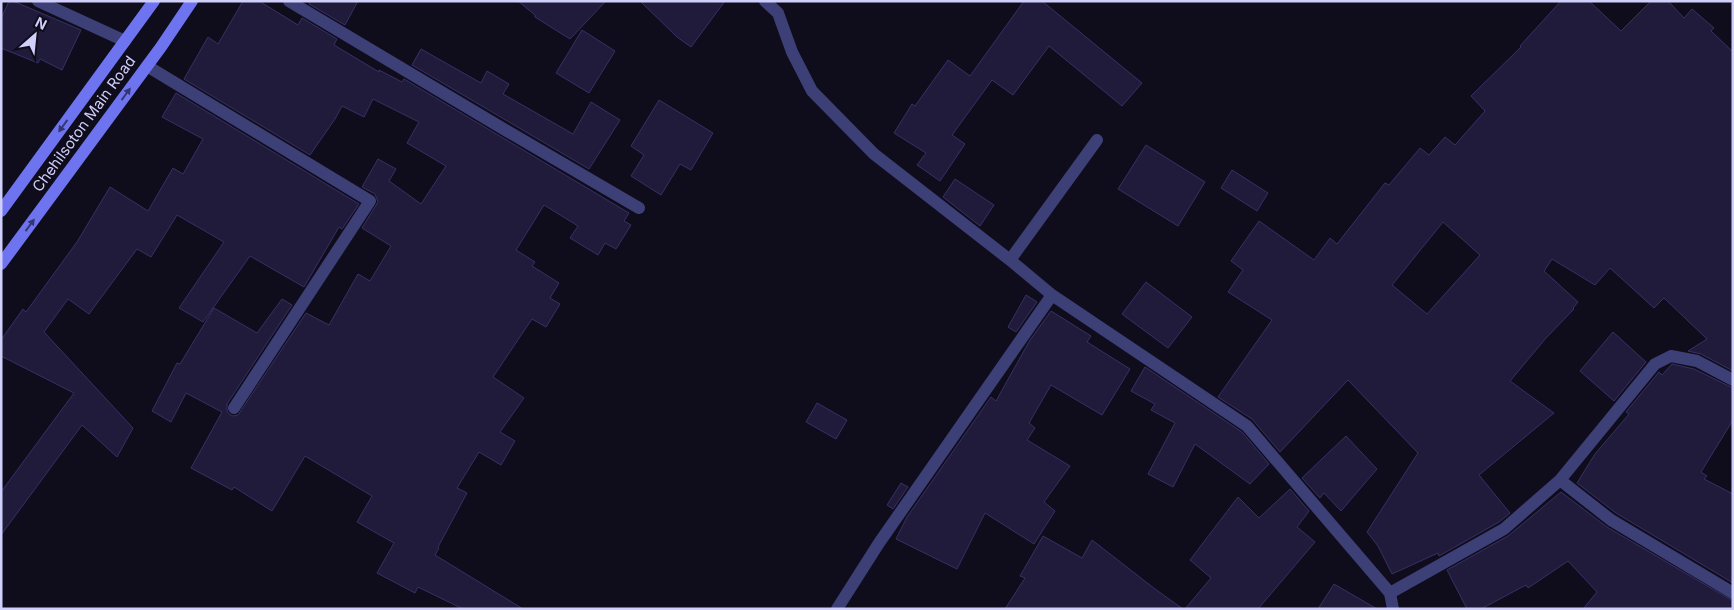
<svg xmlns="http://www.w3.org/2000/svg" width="1734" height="610" font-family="Inter,sans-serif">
<rect width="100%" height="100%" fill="#0f0d1c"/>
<path fill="#201b3b" stroke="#373065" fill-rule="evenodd" d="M 9,1 L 13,1 L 81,30 L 62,70 L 40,59 L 38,63 L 1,48 L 1,19 Z
M 243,1 L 259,1 L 298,25 L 302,18 L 337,39 L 334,45 L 379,72 L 379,70 L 402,82 L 404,79 L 629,213 L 624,221 L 631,225 L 616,249 L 605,243 L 598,255 L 570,238 L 578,226 L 544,205 L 516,250 L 535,262 L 532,266 L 559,283 L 550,298 L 560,304 L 546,327 L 532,319 L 493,377 L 524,398 L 500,432 L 515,441 L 501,465 L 479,452 L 457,488 L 467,493 L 438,547 L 439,548 L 435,555 L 523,609 L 463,609 L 418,587 L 415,593 L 377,573 L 394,543 L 357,522 L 372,496 L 305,456 L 272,511 L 234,487 L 232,490 L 191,468 L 222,412 L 186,393 L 171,422 L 152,411 L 177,363 L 180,364 L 214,308 L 257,333 L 282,299 L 292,305 L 227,404 L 227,411 L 229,414 L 233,416 L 238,415 L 306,313 L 329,325 L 358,274 L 370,281 L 391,246 L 362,228 L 378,202 L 375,194 L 362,187 L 378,159 L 396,169 L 389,181 L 421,204 L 446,166 L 407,143 L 419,122 L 373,99 L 364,117 L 342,106 L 335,119 L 310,155 L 184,79 L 208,37 L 218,44 Z
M 311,1 L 358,1 L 345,25 L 309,4 Z
M 518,1 L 606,1 L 570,39 L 535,17 L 535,15 Z
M 640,1 L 725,1 L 691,47 L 677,37 Z
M 1024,1 L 1042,1 L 1142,83 L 1122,106 L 1049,46 L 1013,95 L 992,80 L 952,135 L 965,144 L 940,181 L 917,165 L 926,153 L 894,133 L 912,104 L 915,106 L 948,60 L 970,76 Z
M 1561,1 L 1589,1 L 1621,31 L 1651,1 L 1668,1 L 1684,18 L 1692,9 L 1714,28 L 1711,31 L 1733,52 L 1733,371 L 1701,354 L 1688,351 L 1707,339 L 1664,298 L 1654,308 L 1610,268 L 1595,285 L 1552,259 L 1544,271 L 1578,302 L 1573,308 L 1574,309 L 1546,338 L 1510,381 L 1554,413 L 1479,475 L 1510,513 L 1499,522 L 1439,556 L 1438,553 L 1392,574 L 1378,546 L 1367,532 L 1418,453 L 1348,380 L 1280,452 L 1252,419 L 1218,397 L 1272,320 L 1228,292 L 1243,270 L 1231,261 L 1259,221 L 1314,260 L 1330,238 L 1337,244 L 1385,183 L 1389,185 L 1420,148 L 1429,155 L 1445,137 L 1455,145 L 1485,111 L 1471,96 L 1521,47 L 1520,46 ZM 1443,222 L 1480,255 L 1427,314 L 1392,285 Z
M 582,30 L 615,51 L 589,93 L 556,73 Z
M 421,49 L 481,83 L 487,71 L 509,84 L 503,94 L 573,134 L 591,102 L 620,120 L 589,169 L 412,65 Z
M 176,93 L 359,204 L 342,229 L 339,227 L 304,287 L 250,256 L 203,322 L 179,308 L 224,242 L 177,215 L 151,257 L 137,249 L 89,314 L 68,299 L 44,332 L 133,428 L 117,457 L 82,425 L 1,535 L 1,492 L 74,393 L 1,356 L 1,340 L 23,309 L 26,312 L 77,242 L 110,187 L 148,211 L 173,168 L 183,174 L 203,139 L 162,117 Z
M 659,100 L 713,133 L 691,170 L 680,164 L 661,195 L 631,176 L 644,155 L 631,146 Z
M 1146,145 L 1205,182 L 1178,226 L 1118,189 Z
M 1232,170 L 1268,193 L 1257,211 L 1221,188 Z
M 955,179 L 994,205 L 980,226 L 943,197 Z
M 1146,282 L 1192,317 L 1168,348 L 1122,314 Z
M 1026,295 L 1037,302 L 1016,332 L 1008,327 Z
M 1051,311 L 1091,336 L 1087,342 L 1130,369 L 1102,415 L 1051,385 L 1029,423 L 1035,428 L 1027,440 L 1070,466 L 1044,502 L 1055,511 L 1034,544 L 985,513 L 957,569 L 896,539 L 907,517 L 991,397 L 996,401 L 1030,340 Z
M 1613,332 L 1646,362 L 1614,401 L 1580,371 Z
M 1672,364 L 1694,369 L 1733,388 L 1733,420 L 1701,472 L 1707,476 L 1704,479 L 1733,494 L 1733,583 L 1616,513 L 1577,483 L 1595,454 L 1629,414 L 1626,412 L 1659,372 L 1662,375 Z
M 1145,367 L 1242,432 L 1269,464 L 1250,484 L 1195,444 L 1173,487 L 1148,474 L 1175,423 L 1151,410 L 1155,404 L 1131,391 Z
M 817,403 L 847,420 L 836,439 L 806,422 Z
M 1346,436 L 1377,469 L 1341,511 L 1324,493 L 1320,498 L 1302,478 Z
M 901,483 L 908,487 L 893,509 L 887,505 Z
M 1290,489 L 1309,511 L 1297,527 L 1315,542 L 1258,609 L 1185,609 L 1211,578 L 1190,560 L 1238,497 L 1259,518 Z
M 1561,492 L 1607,527 L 1733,601 L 1733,609 L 1583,609 L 1597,592 L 1568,561 L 1528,588 L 1526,585 L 1481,609 L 1467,609 L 1447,570 L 1508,536 Z
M 1043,536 L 1082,558 L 1092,540 L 1155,589 L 1183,609 L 1005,609 L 1025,578 L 1020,576 Z
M 1334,584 L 1377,609 L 1318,609 Z"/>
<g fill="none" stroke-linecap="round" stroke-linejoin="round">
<path stroke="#3d3f77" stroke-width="12" d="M 38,1 L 125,41
M 289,1 L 507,131 L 639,208
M 765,1 L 778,13 L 792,52 L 812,91 L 874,154 L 1010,260 L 1052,295 L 1247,426 L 1390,593 L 1393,609
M 147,66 L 370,201 L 234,408
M 1010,260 L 1097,140
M 1560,480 L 1611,520 L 1733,593
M 1390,593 L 1504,529 L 1560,480 L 1655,364 L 1671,356 L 1697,361 L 1733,380
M 837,609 L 879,543 L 1052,295"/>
<path stroke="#6e74f0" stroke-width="12" d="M 1,211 L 154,1
M 1,264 L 161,47 L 192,1"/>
</g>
<defs><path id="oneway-solid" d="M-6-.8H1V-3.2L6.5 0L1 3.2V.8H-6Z" transform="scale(1.25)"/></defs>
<g fill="#353671">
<use href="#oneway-solid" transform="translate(126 94) rotate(-54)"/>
<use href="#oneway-solid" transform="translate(63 126) rotate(126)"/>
<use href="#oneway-solid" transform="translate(30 225) rotate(-54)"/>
</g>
<g text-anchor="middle" stroke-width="4" stroke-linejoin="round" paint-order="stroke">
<g font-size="15" fill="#d0cefa" stroke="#0f0d1c">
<text transform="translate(84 124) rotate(-54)" y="5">Chehilsoton Main Road</text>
</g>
</g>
<rect width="1734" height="610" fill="none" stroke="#d0cefa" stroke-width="5"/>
<g transform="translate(35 35) rotate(27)" stroke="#0f0d1c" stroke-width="4" paint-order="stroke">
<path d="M0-4L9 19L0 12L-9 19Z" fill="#d0cefa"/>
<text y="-8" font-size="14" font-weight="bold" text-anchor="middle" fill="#d0cefa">N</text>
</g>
</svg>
